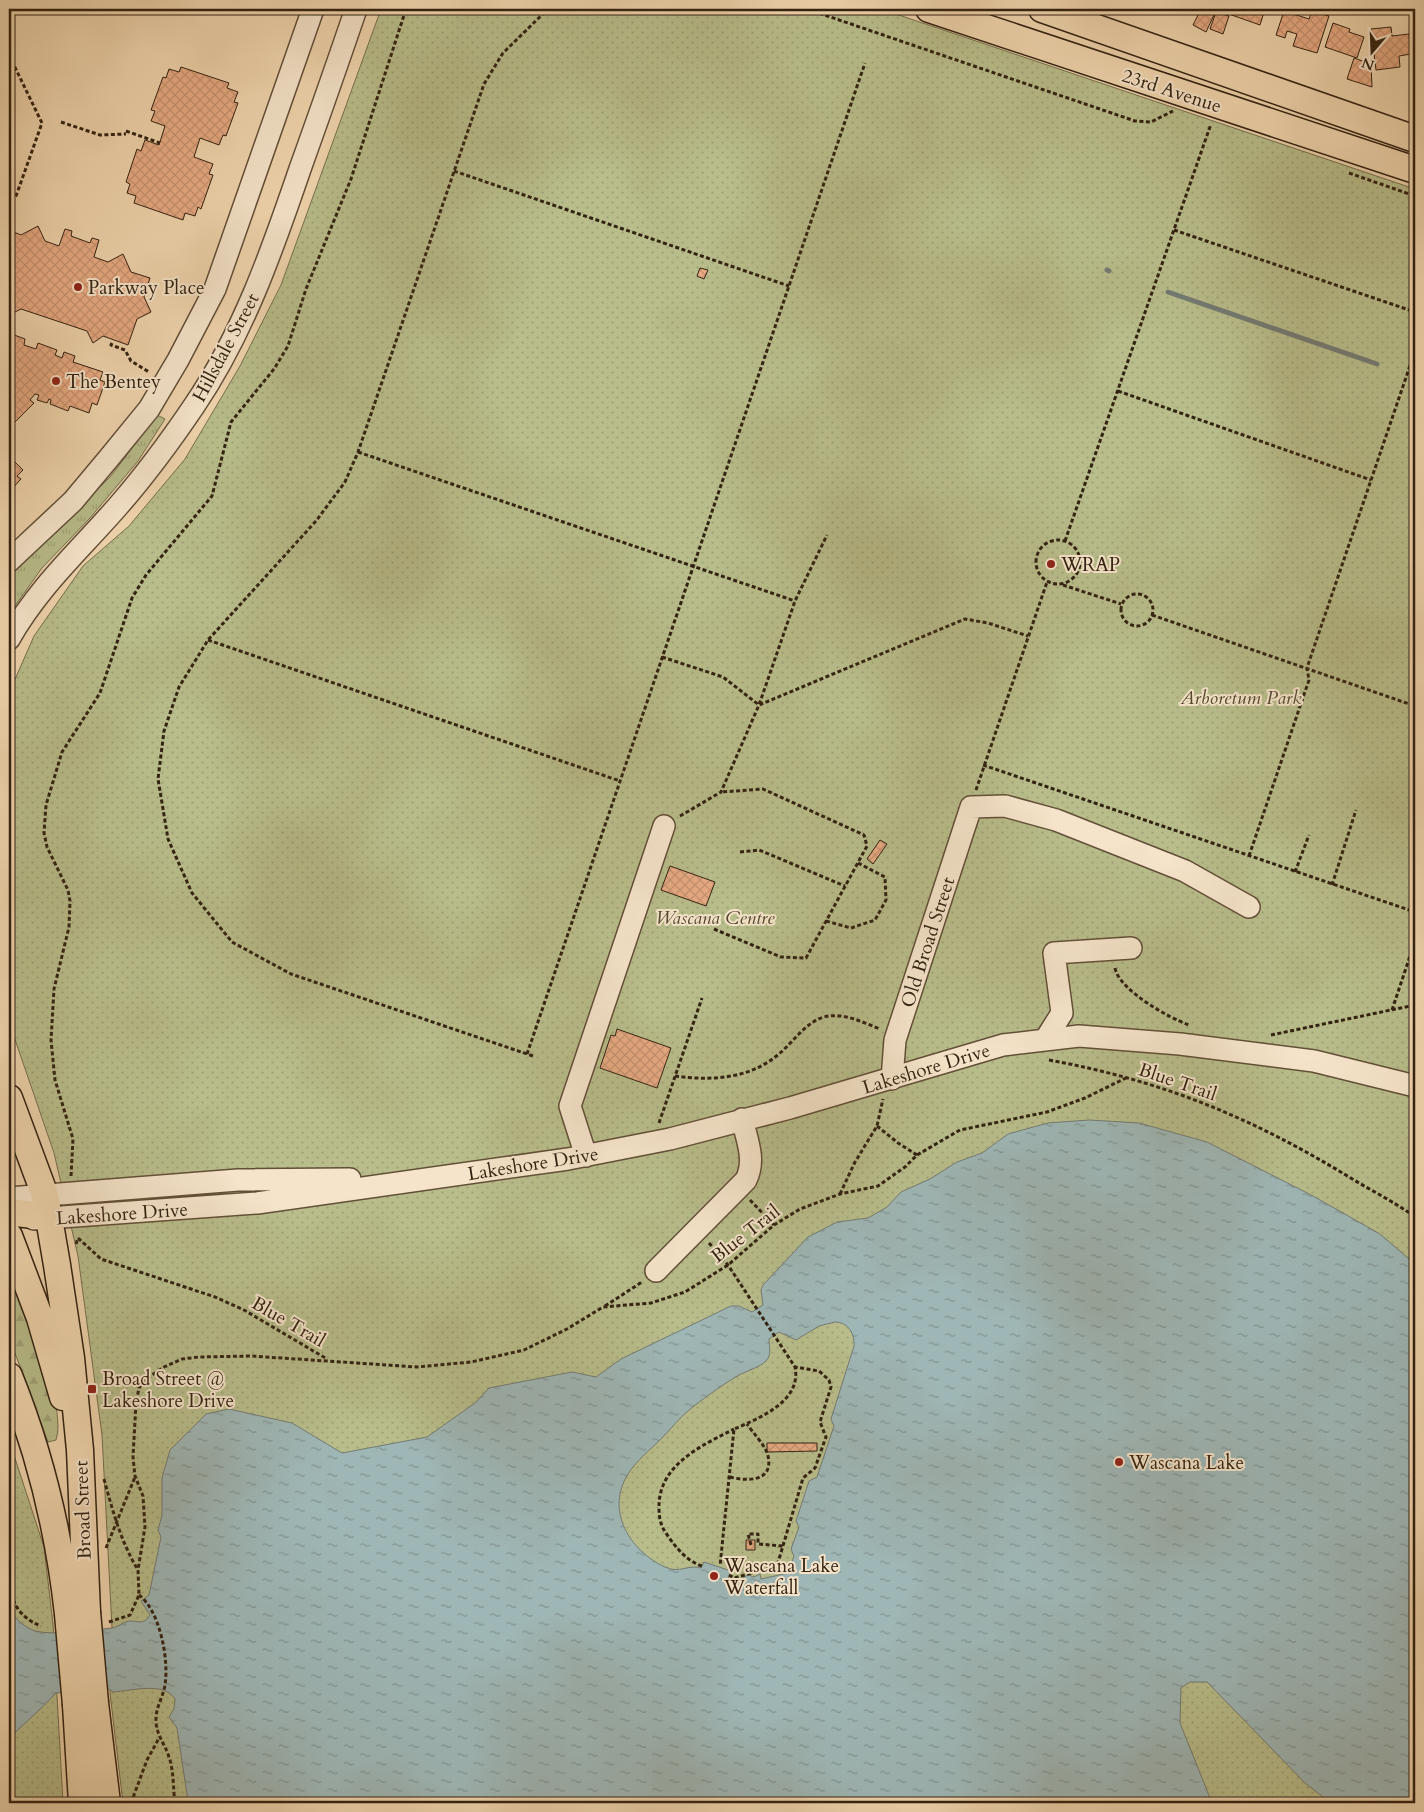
<svg xmlns="http://www.w3.org/2000/svg" width="1424" height="1812" font-family="Cardo,serif">
<defs>
<pattern id="grass-tufts" width="24" height="20" patternUnits="userSpaceOnUse" patternTransform="scale(1.25)"><rect width="24" height="20" fill="#b8bd8b"/><path d="M3 7l-1-3M5 7V3M7 7l1-3M15 17l-1-3M17 17v-4M19 17l1-3" fill="none" stroke="#9fa277"/></pattern>
<pattern id="forest-firs" width="22" height="20" patternUnits="userSpaceOnUse" patternTransform="scale(1.25)"><rect width="22" height="20" fill="#b8bd8b"/><path d="M5 1l3.5 6h-7zM16 11l3.5 6h-7z" fill="#9fa277"/></pattern>
<pattern id="park-dots" width="8" height="8" patternUnits="userSpaceOnUse" patternTransform="scale(1.25)"><rect width="8" height="8" fill="#b8bd8b"/><path d="M2 2h.1M6 6h.1" fill="none" stroke="#9fa277" stroke-width="1.8" stroke-linecap="round"/></pattern>
<pattern id="water-ripples" width="26" height="14" patternUnits="userSpaceOnUse" patternTransform="scale(1.25)"><rect width="26" height="14" fill="#9eb6b5"/><path d="M2 4q2-2 4 0t4 0M15 11q2-2 4 0t4 0" fill="none" stroke="#819492"/></pattern>
<pattern id="building-cross-hatch" width="8" height="8" patternUnits="userSpaceOnUse" patternTransform="scale(1.25)"><rect width="8" height="8" fill="#e8ab84"/><path d="M0 0l8 8M0 8l8-8" fill="none" stroke="#c79371"/></pattern>
</defs>
<rect width="100%" height="100%" fill="#f0d5ae"/>
<filter id="stains"><feTurbulence type="fractalNoise" baseFrequency=".004" numOctaves="4"/><feColorMatrix values="0 0 0 0 .2 0 0 0 0 .09 0 0 0 0 .02 0 0 0 .5 -.17"/></filter>
<radialGradient id="worn" r=".72"><stop offset=".6" stop-color="#630" stop-opacity="0"/><stop offset="1" stop-color="#630" stop-opacity=".3"/></radialGradient>
<path fill="url(#grass-tufts)" stroke="#75704e" d="M 157,415 L 165,419 L 138,461 L 90,518 L 42,568 L 9,614 L 9,577 L 111,476 Z"/>
<path fill="url(#forest-firs)" stroke="#75704e" d="M 9,1267 C 22,1304 68,1406 56,1440 L 48,1442 L 9,1337 Z"/>
<path fill="url(#park-dots)" stroke="#75704e" d="M 381,9 L 881,9 L 1415,189 L 1415,1803 L 123,1803 L 110,1693 L 112,1628 L 102,1435 L 78,1256 L 54,1153 L 9,1022 L 9,693 L 34,636 L 83,566 L 129,526 L 185,459 L 240,366 L 281,285 Z
M 9,1440 L 44,1547 L 53,1624 L 63,1803 L 9,1803 Z"/>
<path fill="url(#water-ripples)" stroke="#737b73" fill-rule="evenodd" d="M 1089,1120 L 1139,1123 L 1207,1142 L 1313,1196 L 1380,1234 L 1415,1264 L 1415,1803 L 1331,1803 L 1305,1783 L 1207,1682 L 1190,1682 L 1181,1688 L 1180,1723 L 1212,1803 L 193,1803 L 193,1800 L 188,1801 L 177,1728 L 169,1717 L 174,1709 L 175,1699 C 164,1681 131,1691 113,1692 L 109,1689 L 56,1693 C 41,1710 24,1723 9,1739 L 9,1610 C 15,1618 25,1628 35,1631 C 55,1636 92,1630 112,1628 C 118,1627 125,1621 130,1621 C 139,1621 144,1625 150,1615 L 141,1601 L 149,1595 L 161,1537 L 158,1530 L 162,1515 L 162,1478 L 170,1450 L 206,1414 L 229,1409 L 292,1423 L 342,1453 L 427,1437 L 475,1403 L 489,1388 L 572,1372 L 596,1377 L 621,1359 L 731,1306 L 739,1306 L 752,1312 L 763,1305 L 761,1290 L 763,1285 L 808,1237 L 837,1222 L 868,1218 L 887,1207 L 901,1192 L 930,1179 L 957,1162 L 982,1153 L 1008,1134 L 1048,1123 ZM 835,1322 C 848,1322 855,1334 854,1346 L 831,1419 L 834,1426 L 817,1477 L 809,1481 L 796,1521 L 799,1527 L 791,1549 L 794,1556 L 788,1573 L 761,1579 L 760,1574 L 754,1577 L 749,1575 C 740,1577 738,1588 728,1579 L 731,1571 L 704,1562 L 701,1568 C 688,1564 680,1574 665,1567 C 630,1551 605,1511 628,1474 C 637,1460 651,1449 662,1438 C 671,1429 679,1418 689,1410 C 704,1398 722,1385 739,1375 C 747,1371 760,1367 766,1361 C 772,1355 769,1346 769,1339 L 779,1332 L 796,1340 L 819,1326 Z"/>
<g fill="none" stroke-linecap="round" stroke-linejoin="round">
<path stroke="#737b73" stroke-width="5" d="M 1107,270 L 1109,271
M 1168,292 L 1377,364"/>
</g>
<path fill="url(#building-cross-hatch)" stroke="#322211" d="M 1201,9 L 1215,13 L 1206,32 L 1193,25 Z
M 1228,9 L 1265,9 L 1260,25 L 1226,13 Z
M 1284,11 L 1309,19 L 1312,11 L 1329,16 L 1317,53 L 1293,46 L 1297,34 L 1287,31 L 1285,38 L 1276,35 Z
M 1216,12 L 1229,16 L 1223,34 L 1210,29 Z
M 1333,23 L 1350,29 L 1349,32 L 1364,37 L 1357,58 L 1325,47 Z
M 1391,27 L 1392,36 L 1409,34 L 1411,54 L 1399,56 L 1400,67 L 1376,70 L 1371,29 Z
M 1354,58 L 1371,64 L 1372,87 L 1347,79 Z
M 181,67 L 229,83 L 227,88 L 238,92 L 234,102 L 238,103 L 226,136 L 223,135 L 219,145 L 200,138 L 194,157 L 213,164 L 209,174 L 213,175 L 201,209 L 198,207 L 195,216 L 185,213 L 183,220 L 134,203 L 136,196 L 127,193 L 130,184 L 126,182 L 137,149 L 141,151 L 145,140 L 159,145 L 165,126 L 151,121 L 155,111 L 151,110 L 163,77 L 166,78 L 169,69 L 179,72 Z
M 38,226 L 45,241 L 59,246 L 65,229 L 72,231 L 71,236 L 90,243 L 92,238 L 99,240 L 94,257 L 108,262 L 123,254 L 131,272 L 150,278 L 144,297 L 151,312 L 137,319 L 128,345 L 103,336 L 93,343 L 87,331 L 21,309 L 9,315 L 9,230 L 21,235 Z
M 700,268 L 708,270 L 704,279 L 697,276 Z
M 9,333 L 25,339 L 24,345 L 36,349 L 38,343 L 57,350 L 55,355 L 62,358 L 64,352 L 75,356 L 73,362 L 103,372 L 100,380 L 105,382 L 97,405 L 92,403 L 89,413 L 70,406 L 68,411 L 50,404 L 51,400 L 49,399 L 47,403 L 37,400 L 39,395 L 35,394 L 30,400 L 34,403 L 9,428 Z
M 9,456 L 23,470 L 17,476 L 21,479 L 9,492 Z
M 880,840 L 887,844 L 873,864 L 867,859 Z
M 670,866 L 715,882 L 706,906 L 661,890 Z
M 617,1029 L 671,1048 L 657,1088 L 600,1068 L 611,1035 L 615,1036 Z
M 767,1443 L 817,1443 L 817,1451 L 767,1452 Z
M 746,1540 L 755,1540 L 755,1550 L 746,1550 Z"/>
<g fill="none" stroke-linecap="round" stroke-linejoin="round">
<g stroke="#624f38" stroke-width="24">
<path id="minor" d="M 9,561 L 73,501 L 109,458 L 149,409 L 178,360 L 215,289 L 313,9
M 9,639 C 39,586 80,550 119,505 C 146,474 171,440 194,406 C 243,334 272,251 300,169 C 319,116 338,62 356,9
M 1045,1040 L 1062,1013 L 1054,953 L 1131,948
M 892,1079 L 895,1040 L 971,807 L 1005,806 L 1056,820 L 1185,871 L 1249,907
M 586,1156 L 570,1106 L 664,826
M 9,1198 L 238,1180 L 350,1179
M 34,1219 L 257,1203 L 568,1159 L 670,1139 L 790,1108 L 1003,1045 L 1079,1036 L 1180,1044 L 1314,1061 L 1415,1086
M 656,1271 L 746,1180 C 756,1160 747,1140 742,1119"/>
</g>
<g stroke="#322211" stroke-width="29">
<path id="major" d="M 929,9 L 1415,170
M 1042,9 L 1415,139
M 9,1098 L 45,1195 L 57,1265 L 71,1358 L 80,1450 L 87,1612
M 9,1212 L 49,1217
M 9,1236 L 40,1318 L 63,1397
M 9,1376 C 40,1453 59,1531 68,1614
M 95,1703 L 107,1803
M 76,1705 L 82,1803"/>
</g>
<path stroke="#322211" stroke-width="3" stroke-dasharray="4 2.5" stroke-linecap="butt" d="M 807,9 L 1135,121 L 1151,122 L 1173,111
M 9,55 L 42,123 L 16,196 L 9,203
M 61,122 L 100,135 L 126,134
M 126,131 L 160,143
M 454,171 L 789,286
M 1349,173 L 1415,196
M 1174,230 L 1415,312
M 112,343 L 111,345 L 125,350 L 131,361 L 149,372
M 1118,391 L 1371,480
M 358,452 L 795,601
M1036 562a22 22 0 1 1 44 0a22 22 0 1 1-44 0Z
M 1065,541 L 1211,124
M 1063,585 L 1121,604
M1121 610a16 16 0 1 1 32 0a16 16 0 1 1-32 0Z
M 1152,615 L 1415,706
M 208,640 L 620,781
M 662,657 L 723,677 L 759,705 L 795,601 L 827,535
M 983,765 L 1415,912
M 976,790 L 1047,582
M 680,816 L 721,792 L 759,705 L 965,619 L 988,623 L 1028,636
M 740,852 L 759,850 L 845,886
M 1249,856 L 1309,680 L 1307,668 L 1310,659 L 1415,351
M 1295,872 L 1309,835
M 1332,885 L 1356,810
M 826,921 L 851,928 L 875,920 L 886,900 L 885,877 L 858,863
M 714,929 L 781,957 L 806,958 L 867,846 L 864,835 L 763,789 L 721,792
M 1115,968 C 1119,990 1169,1018 1189,1025
M 1392,1010 L 1415,941
M 1271,1035 L 1415,1005
M 527,1054 L 865,63
M 533,1056 L 291,974 L 232,942 L 192,893 L 168,839 L 158,779 L 164,731 L 179,687 L 208,640 L 316,521 L 345,482 L 358,452 L 484,84 L 503,53 L 548,9
M 1049,1060 C 1164,1081 1255,1119 1354,1180 C 1374,1192 1396,1203 1415,1217
M 675,1076 C 712,1081 751,1079 780,1053 C 794,1041 806,1022 824,1017 C 843,1012 862,1022 880,1029
M 659,1123 L 702,998
M 877,1126 L 898,1143 L 917,1155
M 71,1176 L 73,1139 L 55,1080 L 51,1040 L 54,989 L 69,927 L 70,901 L 68,890 L 47,847 L 44,833 L 46,805 L 62,752 L 100,693 L 132,598 L 146,575 L 212,496 L 231,422 L 274,369 L 288,346 L 306,289 L 351,179 L 406,9
M 840,1194 L 855,1162 L 877,1126 L 883,1099
M 750,1200 L 774,1225
M 709,1243 L 728,1265 L 795,1367 C 802,1401 760,1418 734,1429 L 720,1566
M 76,1244 L 78,1238 L 101,1259 L 215,1297 L 244,1310 L 327,1359
M 605,1306 L 642,1282
M 730,1477 C 745,1481 774,1483 768,1456 C 766,1446 753,1433 747,1424
M 104,1479 C 113,1512 121,1542 138,1570
M 751,1545 L 748,1534 L 758,1534 L 758,1544 L 783,1546
M 106,1548 L 135,1477
M 702,1566 C 687,1561 677,1549 668,1536 C 661,1527 659,1519 659,1508 C 658,1465 701,1446 734,1429
M 729,1575 L 734,1578 L 777,1566 L 803,1478 L 815,1468 L 826,1437 L 820,1422 L 831,1387 L 829,1380 L 819,1371 L 795,1367
M 9,1581 C 11,1603 20,1618 41,1626
M 139,1595 C 160,1611 169,1659 165,1685 C 163,1698 155,1708 156,1722 C 157,1736 165,1744 169,1757 C 174,1771 173,1789 175,1803
M 109,1622 L 130,1615 L 139,1595 L 138,1570 L 145,1527 L 143,1496 L 135,1476 L 133,1457 L 136,1403 L 139,1388 L 145,1380 L 164,1367 L 182,1359 L 199,1357 L 251,1356 L 417,1367 L 471,1362 L 524,1350 L 567,1329 L 603,1307 L 651,1303 L 685,1292 L 728,1265 L 774,1225 L 800,1209 L 840,1194 L 878,1186 L 905,1167 L 917,1155 L 960,1130 L 1047,1112 L 1085,1098 L 1128,1077
M 131,1803 L 147,1760 L 159,1738"/>
<use href="#minor" stroke="#f5e4ca" stroke-width="21"/>
<use href="#major" stroke="#f0d5ae" stroke-width="26"/>
<g stroke="#322211" stroke-width="29" stroke-linecap="butt">
<path id="major-bridge" d="M 87,1612 L 95,1703
M 68,1614 L 76,1705"/>
</g>
<use href="#major-bridge" stroke="#f0d5ae" stroke-width="26"/>
</g>
<g fill="#8f2418" stroke="#f5e4ca" stroke-width="2">
<circle cx="78" cy="287" r="5"/>
<circle cx="56" cy="381" r="5"/>
<circle cx="1051" cy="564" r="5"/>
<rect x="87" y="1384" width="10" height="10" rx="2.5"/>
<circle cx="1119" cy="1462" r="5"/>
<circle cx="714" cy="1576" r="5"/>
</g>
<g text-anchor="middle" stroke-width="4" stroke-linejoin="round" paint-order="stroke">
<g font-size="19" fill="#322211" stroke="#f5e4ca">
<text transform="translate(1172 90) rotate(18)" y="7">23rd Avenue</text>
<text transform="translate(225 347) rotate(-62)" y="7">Hillsdale Street</text>
<text transform="translate(927 942) rotate(-72)" y="7">Old Broad Street</text>
<text transform="translate(926 1068) rotate(-17)" y="7">Lakeshore Drive</text>
<text transform="translate(1178 1081) rotate(19)" y="7">Blue Trail</text>
<text transform="translate(533 1163) rotate(-9)" y="7">Lakeshore Drive</text>
<text transform="translate(122 1213) rotate(-4)" y="7">Lakeshore Drive</text>
<text transform="translate(745 1233) rotate(-38)" y="7">Blue Trail</text>
<text transform="translate(289 1321) rotate(30)" y="7">Blue Trail</text>
<text transform="translate(82 1510) rotate(-92)" y="7">Broad Street</text>
</g>
<g font-size="19" fill="#322211" stroke="#f5e4ca" text-anchor="start">
<text x="88" y="294">Parkway Place</text>
<text x="66" y="388">The Bentey</text>
<text x="1061" y="571">WRAP</text>
<text x="102" y="1385">Broad Street @<tspan x="102" dy="22">Lakeshore Drive</tspan></text>
<text x="1129" y="1469">Wascana Lake</text>
<text x="724" y="1572">Wascana Lake<tspan x="724" dy="22">Waterfall</tspan></text>
</g>
<g font-size="19" font-style="italic" fill="#544930" stroke="#f5e4ca">
<text x="1241" y="704">Arboretum Park</text>
<text x="715" y="924">Wascana Centre</text>
</g>
</g>
<rect width="1424" height="1812" fill="none" stroke="#f0d5ae" stroke-width="30"/>
<rect x="10" y="10" width="1404" height="1792" fill="none" stroke="#322211" stroke-width="2.5"/>
<rect x="15" y="15" width="1394" height="1782" fill="none" stroke="#322211"/>
<g transform="translate(1372 52) rotate(199)" stroke="#f5e4ca" stroke-width="4" paint-order="stroke">
<path d="M0-4L9 19L0 12L-9 19Z" fill="#322211"/>
<text y="-8" font-size="14" font-weight="bold" text-anchor="middle" fill="#322211">N</text>
</g>
<rect width="100%" height="100%" filter="url(#stains)"/>
<rect width="100%" height="100%" fill="url(#worn)"/>
</svg>
